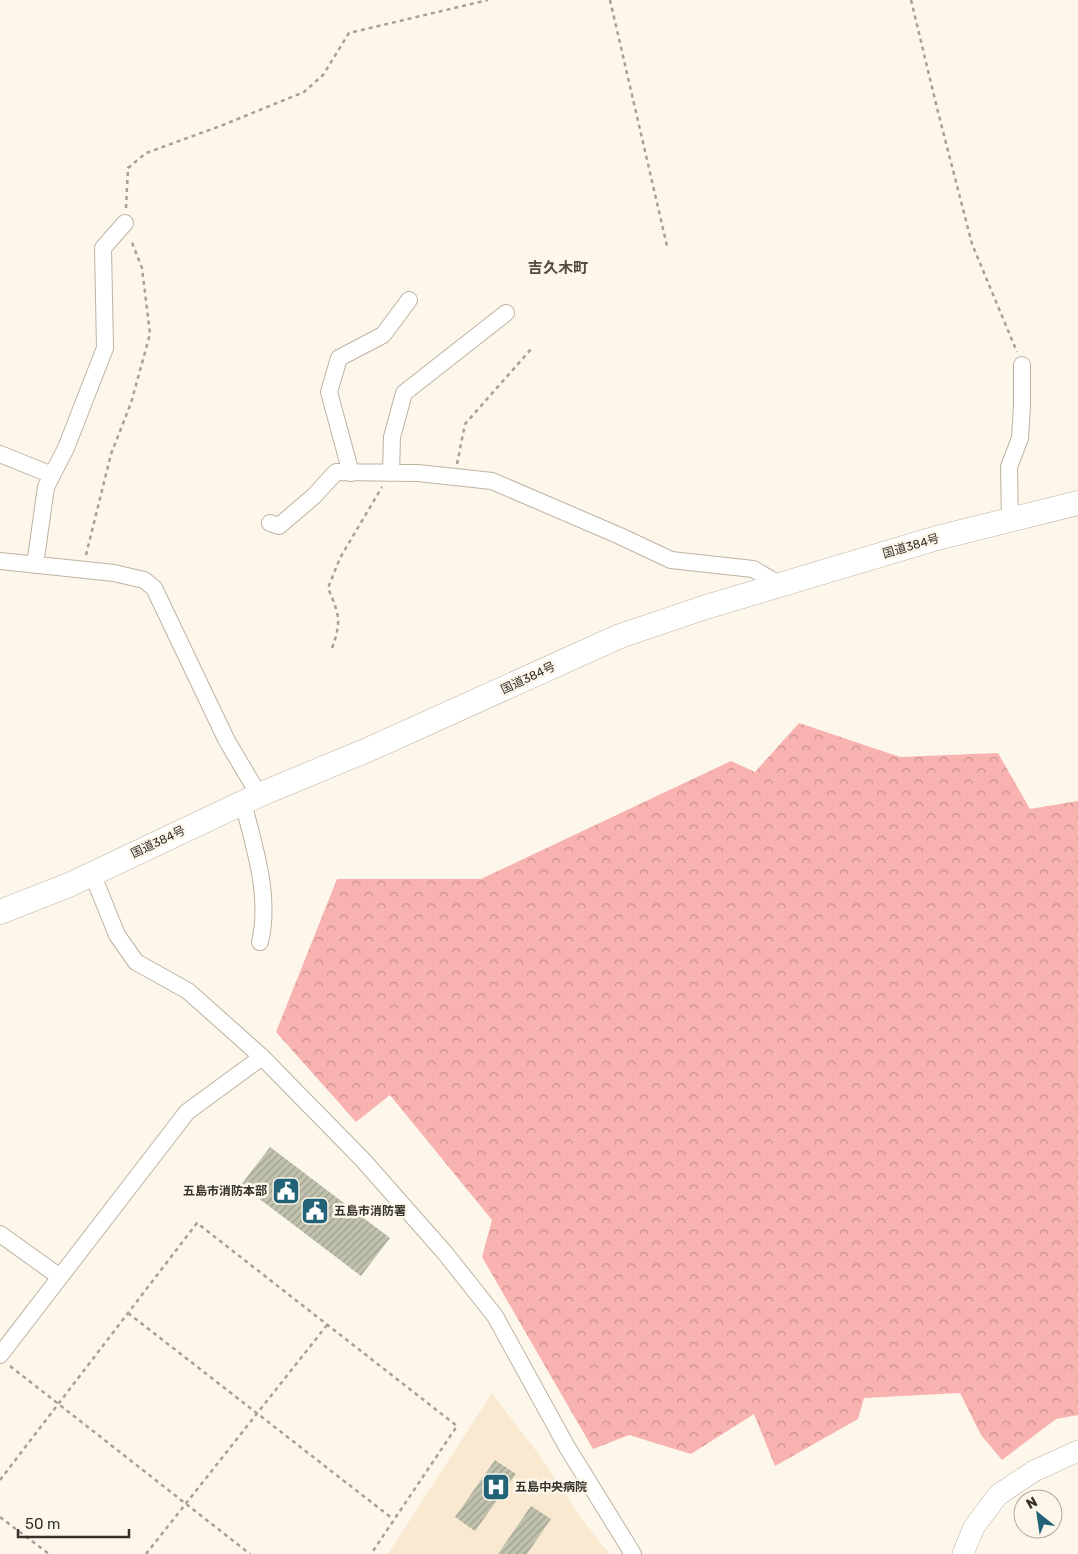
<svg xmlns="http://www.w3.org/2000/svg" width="1078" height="1554" font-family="Rubik,'Noto Sans JP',sans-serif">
<defs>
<pattern id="forest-crowns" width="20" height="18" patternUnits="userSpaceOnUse" patternTransform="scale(1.25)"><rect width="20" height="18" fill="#f8b2af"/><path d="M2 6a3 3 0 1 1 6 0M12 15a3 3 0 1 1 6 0" fill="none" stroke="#ca918f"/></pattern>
<pattern id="building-hatch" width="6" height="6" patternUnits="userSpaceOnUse" patternTransform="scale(1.25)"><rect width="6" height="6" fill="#c1c2ae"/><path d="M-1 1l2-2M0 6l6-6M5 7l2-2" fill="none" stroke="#9e9e8e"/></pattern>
</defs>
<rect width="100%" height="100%" fill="#fdf6eb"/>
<path fill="#f9e9d0" d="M 492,1393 L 540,1456 L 581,1518 L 610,1554 L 388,1554 Z"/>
<path fill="url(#forest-crowns)" d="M 799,723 L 900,757 L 998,753 L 1030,809 L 1078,801 L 1078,1415 L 1056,1419 L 1002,1460 L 981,1435 L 960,1393 L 864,1398 L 858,1419 L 775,1466 L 754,1414 L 691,1454 L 629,1435 L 593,1449 L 482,1257 L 492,1220 L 390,1095 L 356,1122 L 276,1032 L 337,879 L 481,879 L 731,761 L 755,772 Z"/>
<path fill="url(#building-hatch)" d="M 270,1147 L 390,1238 L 361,1276 L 241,1185 Z
M 495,1460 L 516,1474 L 475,1531 L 455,1517 Z
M 531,1506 L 551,1519 L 527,1554 L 498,1554 Z"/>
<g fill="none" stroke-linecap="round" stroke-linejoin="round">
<g stroke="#beb3a1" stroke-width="18">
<path id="minor" d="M 0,454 L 52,475
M 351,473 L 329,392 L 339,358 L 383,335 L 409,300
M 391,473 L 392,437 L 404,393 L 506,313
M 1010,521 L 1009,467 L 1020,438 L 1022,406 L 1022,365
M 270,523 L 279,526 L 314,496 L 336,472 L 418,473 L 492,481 L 620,536 L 671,560 L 753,569 L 781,585
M 0,561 L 114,573 L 144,580 L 154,588 L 227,741 L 259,795
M 35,565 L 46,487 L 66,448 L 105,348 L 103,248 L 125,223
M 243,802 C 254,847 271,895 260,942
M 92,873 L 117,935 L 136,962 L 188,991 L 262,1057 L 363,1160 L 445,1253 L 495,1316 L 567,1447 L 633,1554
M 0,1234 L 60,1277
M 0,1355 L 187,1112 L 262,1057"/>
</g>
<g stroke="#beb3a1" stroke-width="22">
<path id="major" d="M 963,1554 L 974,1527 L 998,1495 L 1034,1471 L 1078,1451"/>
</g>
<g stroke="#beb3a1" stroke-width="25">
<path id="highway" d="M 0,912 L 69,885 L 259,795 L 372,748 L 620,636 L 706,607 L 937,538 L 1078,503"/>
</g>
<path stroke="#a6a097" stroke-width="2.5" stroke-dasharray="4 4" stroke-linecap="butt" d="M 610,0 L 667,246
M 911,0 L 937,108 L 972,244 L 1017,352
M 126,208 L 128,168 L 146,153 L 223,125 L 304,92 L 323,75 L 349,33 L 488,0
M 457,464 L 465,424 L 532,348
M 86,555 L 111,454 L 131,403 L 150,334 L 142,268 L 131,240
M 332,648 C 342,621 339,614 328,588 L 340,558 L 382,487
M 128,1313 L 393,1519
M 10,1366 L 250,1554
M 0,1480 L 197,1223 L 457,1426 L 371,1554
M 0,1517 L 49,1554
M 146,1554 L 327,1325"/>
<use href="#minor" stroke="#fff" stroke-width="16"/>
<use href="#major" stroke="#fff" stroke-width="21"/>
<use href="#highway" stroke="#fff" stroke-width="24"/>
</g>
<defs>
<g id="civic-square" transform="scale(1.4375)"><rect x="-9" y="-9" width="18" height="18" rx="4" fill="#226377" stroke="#fdf6eb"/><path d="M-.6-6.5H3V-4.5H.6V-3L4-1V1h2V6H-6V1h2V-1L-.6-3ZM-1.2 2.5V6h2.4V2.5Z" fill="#fff"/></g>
<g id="hospital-square" transform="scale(1.4375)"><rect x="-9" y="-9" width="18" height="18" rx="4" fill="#226377" stroke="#fdf6eb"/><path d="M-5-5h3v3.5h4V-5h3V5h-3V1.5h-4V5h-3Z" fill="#fff"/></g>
</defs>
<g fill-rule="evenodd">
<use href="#civic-square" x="286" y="1191"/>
<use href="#civic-square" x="315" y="1211"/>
<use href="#hospital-square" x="496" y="1487"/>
</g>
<g text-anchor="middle" stroke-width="5" stroke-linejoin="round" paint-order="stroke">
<g font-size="12" fill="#36322b" stroke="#fdf6eb">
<text transform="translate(911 546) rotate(-16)" y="4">国道384号</text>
<text transform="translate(528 678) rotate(-25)" y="4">国道384号</text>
<text transform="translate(158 842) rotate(-25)" y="4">国道384号</text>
</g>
<g font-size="12" font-weight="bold" fill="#36322b" stroke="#fdf6eb" text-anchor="start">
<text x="267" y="1195" text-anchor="end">五島市消防本部</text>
<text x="334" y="1215">五島市消防署</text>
<text x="515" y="1491">五島中央病院</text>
</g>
<g font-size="15" font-weight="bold" fill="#544b3c" stroke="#fdf6eb">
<text x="558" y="273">吉久木町</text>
</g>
</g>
<g transform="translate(1038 1514) rotate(330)"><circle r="24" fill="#fdf6eb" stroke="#ada89e"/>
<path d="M0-4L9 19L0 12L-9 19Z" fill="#226377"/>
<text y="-8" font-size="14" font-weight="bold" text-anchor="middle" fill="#36322b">N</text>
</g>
<path d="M18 1529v8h111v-8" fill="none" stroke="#36322b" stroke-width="2.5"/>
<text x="25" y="1529" font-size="15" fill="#36322b" stroke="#fdf6eb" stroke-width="4" paint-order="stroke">50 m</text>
</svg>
